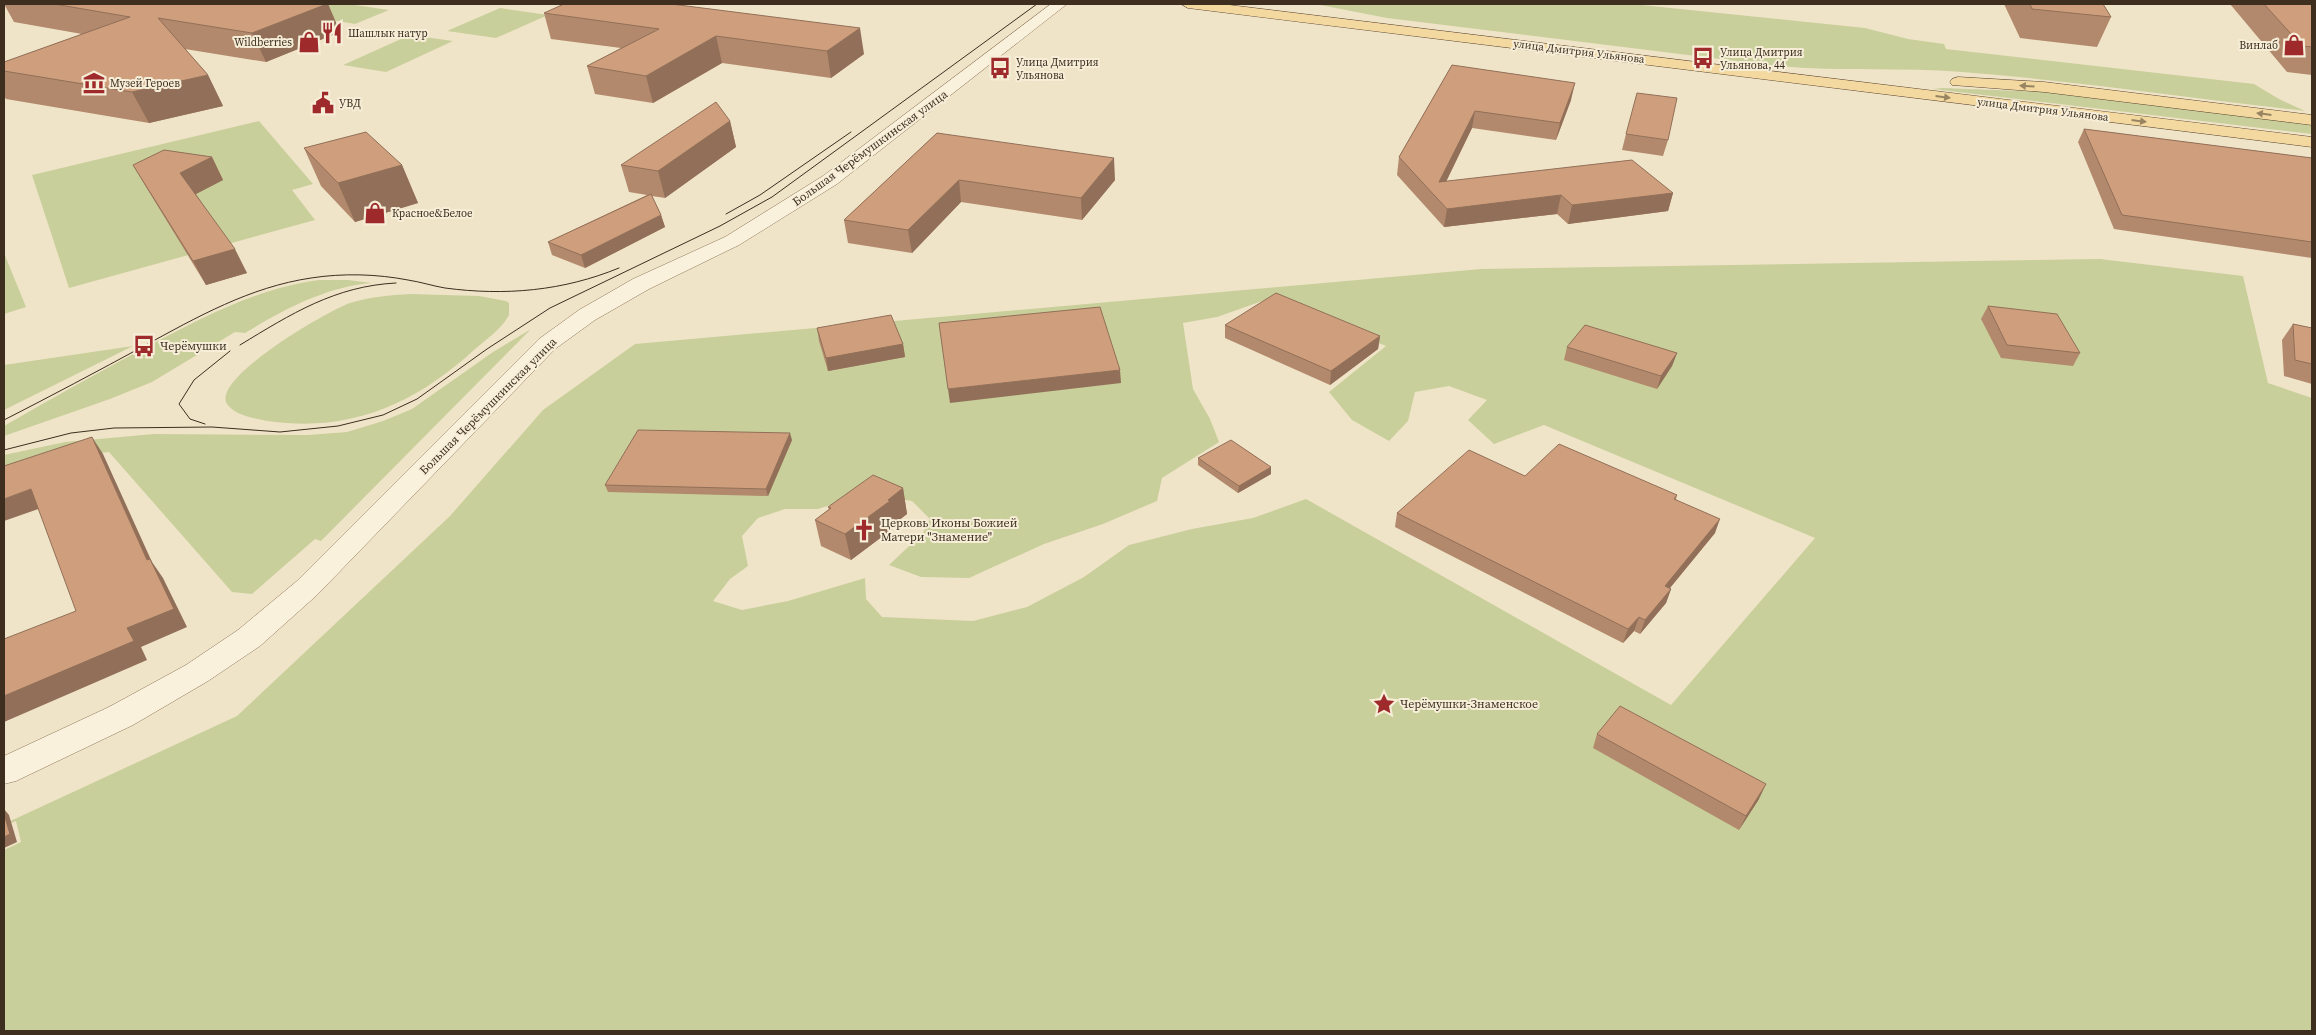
<svg xmlns="http://www.w3.org/2000/svg" width="2316" height="1035" font-family="'Source Serif 4',serif">
<rect width="100%" height="100%" fill="#f0e4c8"/>
<path fill="#c9cf9b" fill-rule="evenodd" d="M 322,4 L 348,4 L 389,10 L 355,24 L 295,14 Z
M 1315,4 L 1632,4 L 1865,28 L 1908,39 L 1944,44 L 1946,49 L 2254,84 L 2279,99 L 2305,111 C 2191,98 2077,81 1962,72 C 1901,67 1839,72 1777,66 L 1387,18 Z
M 500,8 L 548,15 L 496,38 L 447,31 Z
M 410,35 L 453,41 L 386,72 L 343,65 Z
M 1943,88 L 2050,92 L 2312,125 L 2312,134 L 1933,89 Z
M 259,121 L 313,184 L 292,190 L 315,220 L 69,288 L 32,175 Z
M 4,253 L 26,307 L 4,314 Z
M 2100,259 L 2243,276 L 2268,383 L 2312,398 L 2312,1031 L 4,1031 L 4,850 L 21,842 L 16,821 L 4,826 L 4,824 L 237,716 L 450,516 L 543,410 L 635,344 L 1481,269 ZM 1268,299 L 1386,346 L 1329,392 L 1352,420 L 1389,441 L 1408,421 L 1415,392 L 1449,386 L 1487,400 L 1468,420 L 1494,444 L 1544,425 L 1815,538 L 1671,705 L 1306,499 L 1253,518 L 1192,529 L 1129,545 L 1084,577 L 1027,607 L 973,621 L 882,617 L 866,599 L 865,578 L 788,601 L 742,610 L 713,601 L 730,579 L 748,566 L 742,536 L 758,518 L 785,509 L 818,509 L 843,501 L 877,496 L 912,501 L 930,519 L 923,533 L 889,565 L 921,577 L 969,578 L 1044,544 L 1103,524 L 1157,501 L 1162,478 L 1219,442 L 1210,419 L 1193,389 L 1183,323 L 1217,317 Z
M 319,280 L 348,280 L 372,283 C 325,287 285,309 245,333 L 235,332 L 152,382 L 110,399 L 4,436 L 4,426 C 52,398 101,371 150,345 C 204,317 258,288 319,280 Z
M 410,294 L 479,296 L 506,301 L 509,303 L 509,315 C 502,329 485,340 474,350 C 415,404 350,433 268,421 C 255,419 234,415 227,404 C 211,378 329,310 350,303 C 369,297 390,295 410,294 Z
M 531,329 L 321,541 L 315,539 L 252,594 L 232,592 L 109,452 L 91,454 L 4,484 L 4,455 L 65,442 L 154,434 L 308,435 L 347,432 L 383,421 L 412,409 L 493,352 Z
M 133,346 L 4,410 L 4,365 Z"/>
<g fill="none" stroke-linecap="round" stroke-linejoin="round">
<g stroke="#8d765c" stroke-width="1">
<path id="minor" d="M 1051,4 L 1067,4 L 837,184 L 739,245 L 649,289 L 595,320 L 555,349 L 317,595 L 260,646 L 208,681 L 133,725 L 16,781 L 4,784 L 4,756 L 109,707 L 186,665 L 238,630 L 297,581 L 539,339 L 579,310 L 633,279 L 725,237 L 823,176 Z"/>
</g>
<g stroke="#5b4430" stroke-width="1">
<path id="major" d="M 1181,4 L 1221,4 L 2312,137 L 2312,147 L 1188,8 Z
M 1958,77 L 2044,82 L 2312,115 L 2312,125 L 2044,92 L 1952,85 L 1950,82 L 1952,79 Z"/>
</g>
<use href="#minor" fill="#faf1dc" fill-rule="evenodd"/>
<use href="#major" fill="#f3d9a0" fill-rule="evenodd"/>
<path stroke="#3d2e20" stroke-width="1" d="M 726,214 L 760,195 L 851,132
M 240,345 C 291,314 335,286 396,283
M 4,420 C 51,396 98,371 144,346 C 197,317 250,287 311,278 C 343,273 377,274 408,280 C 421,282 433,286 445,288 C 505,296 563,291 619,268
M 205,424 L 190,419 L 179,404 L 194,380 L 230,351
M 4,450 L 71,433 L 114,428 L 212,427 L 280,432 L 338,426 L 383,415 L 417,399 L 487,349 L 550,308 L 720,226 L 772,197 L 1037,4"/>
</g>
<path fill="#b2896c" d="M 4,4 L 328,4 L 340,32 L 266,62 L 185,49 L 208,75 L 223,106 L 149,123 L 6,99 L 4,96 L 4,62 L 82,34 L 14,22 Z
M 2004,4 L 2103,4 L 2111,17 L 2097,47 L 2020,38 Z
M 2230,4 L 2312,4 L 2312,75 L 2287,72 Z
M 544,13 L 864,54 L 831,78 L 722,63 L 653,103 L 595,94 L 587,66 L 621,48 L 551,39 Z
M 1452,65 L 1571,100 L 1556,140 L 1472,128 L 1446,182 L 1673,193 L 1668,211 L 1568,224 L 1557,214 L 1444,227 L 1397,175 L 1399,157 Z
M 730,121 L 736,147 L 665,198 L 652,196 L 661,215 L 665,227 L 585,268 L 552,255 L 548,242 L 647,195 L 629,192 L 621,165 Z
M 2084,129 L 2312,158 L 2312,258 L 2114,229 L 2078,142 Z
M 937,133 L 1115,180 L 1082,220 L 961,202 L 912,253 L 848,243 L 844,220 Z
M 1626,134 L 1668,140 L 1663,156 L 1622,150 Z
M 304,148 L 402,165 L 418,203 L 355,222 L 321,186 Z
M 212,157 L 223,180 L 196,194 L 247,273 L 206,285 L 146,187 L 133,165 Z
M 1988,306 L 2080,353 L 2073,366 L 2001,358 L 1981,319 Z
M 2293,324 L 2312,328 L 2312,384 L 2284,376 L 2282,340 Z
M 1225,325 L 1380,336 L 1378,349 L 1330,385 L 1225,338 Z
M 817,328 L 903,344 L 905,357 L 828,371 L 819,341 Z
M 1567,347 L 1677,353 L 1672,366 L 1657,389 L 1564,360 Z
M 792,440 L 768,496 L 608,492 L 605,485 Z
M 1198,458 L 1271,474 L 1238,493 L 1198,465 Z
M 903,488 L 907,514 L 894,524 L 895,527 L 851,560 L 821,546 L 815,520 L 829,509 L 828,507 Z
M 1677,495 L 1676,499 L 1715,533 L 1670,588 L 1671,589 L 1666,603 L 1640,634 L 1634,631 L 1623,643 L 1395,527 L 1397,513 Z
M 1597,734 L 1759,799 L 1739,830 L 1593,748 Z"/>
<path fill="#916f58" d="M 327,4 L 328,4 L 340,32 L 266,62 L 252,33 Z
M 860,28 L 864,54 L 831,78 L 827,51 Z
M 716,36 L 722,63 L 653,103 L 646,76 Z
M 208,75 L 223,106 L 149,123 L 132,92 Z
M 1575,83 L 1571,100 L 1556,140 L 1560,123 Z
M 1475,111 L 1472,128 L 1438,198 L 1439,182 Z
M 730,121 L 736,147 L 665,198 L 658,171 Z
M 212,157 L 223,180 L 192,196 L 180,173 Z
M 1114,158 L 1115,180 L 1082,220 L 1081,198 Z
M 402,165 L 418,203 L 355,222 L 338,183 Z
M 959,180 L 961,202 L 912,253 L 908,230 Z
M 1673,193 L 1668,211 L 1568,224 L 1572,205 Z
M 1561,195 L 1557,214 L 1444,227 L 1447,209 Z
M 661,215 L 665,227 L 585,268 L 581,255 Z
M 235,249 L 247,273 L 206,285 L 193,261 Z
M 1380,336 L 1378,349 L 1330,385 L 1331,371 Z
M 903,344 L 905,357 L 828,371 L 826,358 Z
M 1677,353 L 1672,366 L 1657,389 L 1661,376 Z
M 1120,370 L 1121,383 L 950,403 L 948,389 Z
M 790,433 L 792,440 L 768,496 L 766,489 Z
M 92,437 L 103,454 L 152,562 L 163,578 L 187,627 L 141,647 L 147,660 L 4,722 L 4,696 L 127,628 L 147,560 Z
M 1271,467 L 1271,474 L 1238,493 L 1239,486 Z
M 903,488 L 907,514 L 894,524 L 895,527 L 851,560 L 845,534 Z
M 31,489 L 44,507 L 4,521 L 4,499 Z
M 1720,519 L 1715,533 L 1660,600 L 1665,586 Z
M 1671,589 L 1666,603 L 1640,634 L 1645,620 Z
M 1639,617 L 1634,631 L 1623,643 L 1628,629 Z
M 1766,784 L 1759,799 L 1739,830 L 1746,816 Z
M 4,809 L 9,815 L 17,842 L 4,848 Z"/>
<path fill="#cf9f7d" stroke="#916f58" d="M 54,4 L 327,4 L 252,33 L 158,18 L 208,75 L 132,92 L 4,71 L 4,62 L 130,17 Z
M 564,4 L 671,4 L 860,28 L 827,51 L 716,36 L 646,76 L 587,66 L 659,29 L 544,13 Z
M 2030,4 L 2103,4 L 2111,17 L 2032,9 Z
M 2264,4 L 2312,4 L 2312,47 L 2302,46 Z
M 1452,65 L 1575,83 L 1560,123 L 1475,111 L 1439,182 L 1632,160 L 1673,193 L 1572,205 L 1561,195 L 1447,209 L 1399,157 Z
M 1637,93 L 1677,98 L 1668,140 L 1626,134 Z
M 716,102 L 730,121 L 658,171 L 621,165 Z
M 2084,129 L 2312,158 L 2312,242 L 2122,215 Z
M 366,132 L 402,165 L 338,183 L 304,148 Z
M 937,133 L 1114,158 L 1081,198 L 959,180 L 908,230 L 844,220 Z
M 164,150 L 212,157 L 180,173 L 235,249 L 193,261 L 133,165 Z
M 651,194 L 661,215 L 581,255 L 548,242 Z
M 1276,293 L 1380,336 L 1331,371 L 1225,325 Z
M 1988,306 L 2057,314 L 2080,353 L 2007,345 Z
M 1100,307 L 1120,370 L 948,389 L 939,323 Z
M 891,315 L 903,344 L 826,358 L 817,328 Z
M 2293,324 L 2312,328 L 2312,364 L 2295,360 Z
M 1585,325 L 1677,353 L 1661,376 L 1567,347 Z
M 638,430 L 790,433 L 766,489 L 605,485 Z
M 92,437 L 147,560 L 150,559 L 174,609 L 127,628 L 134,641 L 4,696 L 4,639 L 76,611 L 31,489 L 4,499 L 4,466 Z
M 1231,440 L 1271,467 L 1239,486 L 1198,458 Z
M 1559,444 L 1677,495 L 1674,499 L 1720,519 L 1665,586 L 1671,589 L 1645,620 L 1639,617 L 1628,629 L 1397,513 L 1469,450 L 1525,476 Z
M 873,475 L 903,488 L 888,500 L 890,501 L 845,534 L 815,520 L 831,508 L 828,507 Z
M 1620,706 L 1766,784 L 1746,816 L 1597,734 Z
M 4,814 L 10,834 L 4,837 Z"/>
<defs><path id="oneway-solid" d="M-6-.8H1V-3.2L6.5 0L1 3.2V.8H-6Z" transform="scale(1.25)"/></defs>
<g fill="#988460">
<use href="#oneway-solid" transform="translate(2027 86) rotate(-176)"/>
<use href="#oneway-solid" transform="translate(1943 97) rotate(7)"/>
<use href="#oneway-solid" transform="translate(2264 114) rotate(-173)"/>
<use href="#oneway-solid" transform="translate(2139 121) rotate(7)"/>
</g>
<defs>
<g id="restaurant-bare" transform="scale(1.725)"><path d="M-5-6h1v4h1v-4h1v4h1v-4h1v5L-1.5 .5V6h-2V.5L-5-1ZM5-6V6H3V1.5H1.5Q1.5-4 5-6Z" fill="#9e2a2b" stroke="#f7eed8" stroke-width="2.5" paint-order="stroke"/></g>
<g id="shop-bare" transform="scale(1.725)"><path d="M-5-2.5h2.3a2.7 3.5 0 0 1 5.4 0H5L5.5 6h-11ZM-1.5-2.5h3a1.5 2.3 0 0 0-3 0Z" fill="#9e2a2b" stroke="#f7eed8" stroke-width="2.5" paint-order="stroke"/></g>
<g id="bus-bare" transform="scale(1.725)"><path d="M-5-6H5V4H4V6H2V4H-2V6H-4V4H-5ZM-3.5-4V0h7V-4ZM-3.5 1.2v1.5H-2V1.2ZM2 1.2v1.5H3.5V1.2Z" fill="#9e2a2b" stroke="#f7eed8" stroke-width="2.5" paint-order="stroke"/></g>
<g id="museum-bare" transform="scale(1.725)"><path d="M0-6L6-3V-2H-6V-3ZM-5-1h2V3h-2ZM-1-1h2V3h-2ZM3-1h2V3H3ZM-6 4H6V6H-6Z" fill="#9e2a2b" stroke="#f7eed8" stroke-width="2.5" paint-order="stroke"/></g>
<g id="civic-bare" transform="scale(1.725)"><path d="M-.6-6.5H3V-4.5H.6V-3L4-1V1h2V6H-6V1h2V-1L-.6-3ZM-1.2 2.5V6h2.4V2.5Z" fill="#9e2a2b" stroke="#f7eed8" stroke-width="2.5" paint-order="stroke"/></g>
<g id="church-bare" transform="scale(1.725)"><path d="M-1.2-6h2.4v3.5h3.3v2.4h-3.3V6h-2.4V-.1h-3.3v-2.4h3.3Z" fill="#9e2a2b" stroke="#f7eed8" stroke-width="2.5" paint-order="stroke"/></g>
<g id="sight-bare" transform="scale(1.725)"><path d="M0-6L1.8-2.2L6-1.7L2.9 1.2L3.7 5.4L0 3.3L-3.7 5.4L-2.9 1.2L-6-1.7L-1.8-2.2Z" fill="#9e2a2b" stroke="#f7eed8" stroke-width="2.5" paint-order="stroke"/></g>
</defs>
<g fill-rule="evenodd">
<use href="#restaurant-bare" x="332" y="33"/>
<use href="#shop-bare" x="309" y="42"/>
<use href="#shop-bare" x="2294" y="45"/>
<use href="#bus-bare" x="1703" y="58"/>
<use href="#bus-bare" x="1000" y="68"/>
<use href="#museum-bare" x="94" y="83"/>
<use href="#civic-bare" x="323" y="103"/>
<use href="#shop-bare" x="375" y="213"/>
<use href="#bus-bare" x="144" y="346"/>
<use href="#church-bare" x="864" y="530"/>
<use href="#sight-bare" x="1384" y="704"/>
</g>
<g text-anchor="middle" stroke-width="4" stroke-linejoin="round" paint-order="stroke">
<g font-size="11" fill="#3d2e20" stroke="#f7eed8" text-anchor="start">
<text x="348" y="37">Шашлык натур</text>
<text x="292" y="46" text-anchor="end">Wildberries</text>
<text x="2278" y="49" text-anchor="end">Винлаб</text>
<text x="1720" y="56">Улица Дмитрия<tspan x="1720" dy="13">Ульянова, 44</tspan></text>
<text x="1016" y="66">Улица Дмитрия<tspan x="1016" dy="13">Ульянова</tspan></text>
<text x="110" y="87">Музей Героев</text>
<text x="339" y="107">УВД</text>
<text x="392" y="217">Красное&amp;Белое</text>
</g>
<g font-size="11" fill="#3d2e20" stroke="#f7eed8">
<text transform="translate(1579 51) rotate(7)" y="4">улица Дмитрия Ульянова</text>
<text transform="translate(2043 109) rotate(7)" y="4">улица Дмитрия Ульянова</text>
</g>
<g font-size="12" fill="#3d2e20" stroke="#f7eed8">
<text transform="translate(870 148) rotate(-36)" y="4">Большая Черёмушкинская улица</text>
<text transform="translate(488 406) rotate(-45)" y="4">Большая Черёмушкинская улица</text>
</g>
<g font-size="12" fill="#3d2e20" stroke="#f7eed8" text-anchor="start">
<text x="160" y="350">Черёмушки</text>
<text x="881" y="527">Церковь Иконы Божией<tspan x="881" dy="14">Матери "Знамение"</tspan></text>
<text x="1400" y="708">Черёмушки-Знаменское</text>
</g>
</g>
<rect width="2316" height="1035" fill="none" stroke="#3d2e20" stroke-width="10"/>
</svg>
